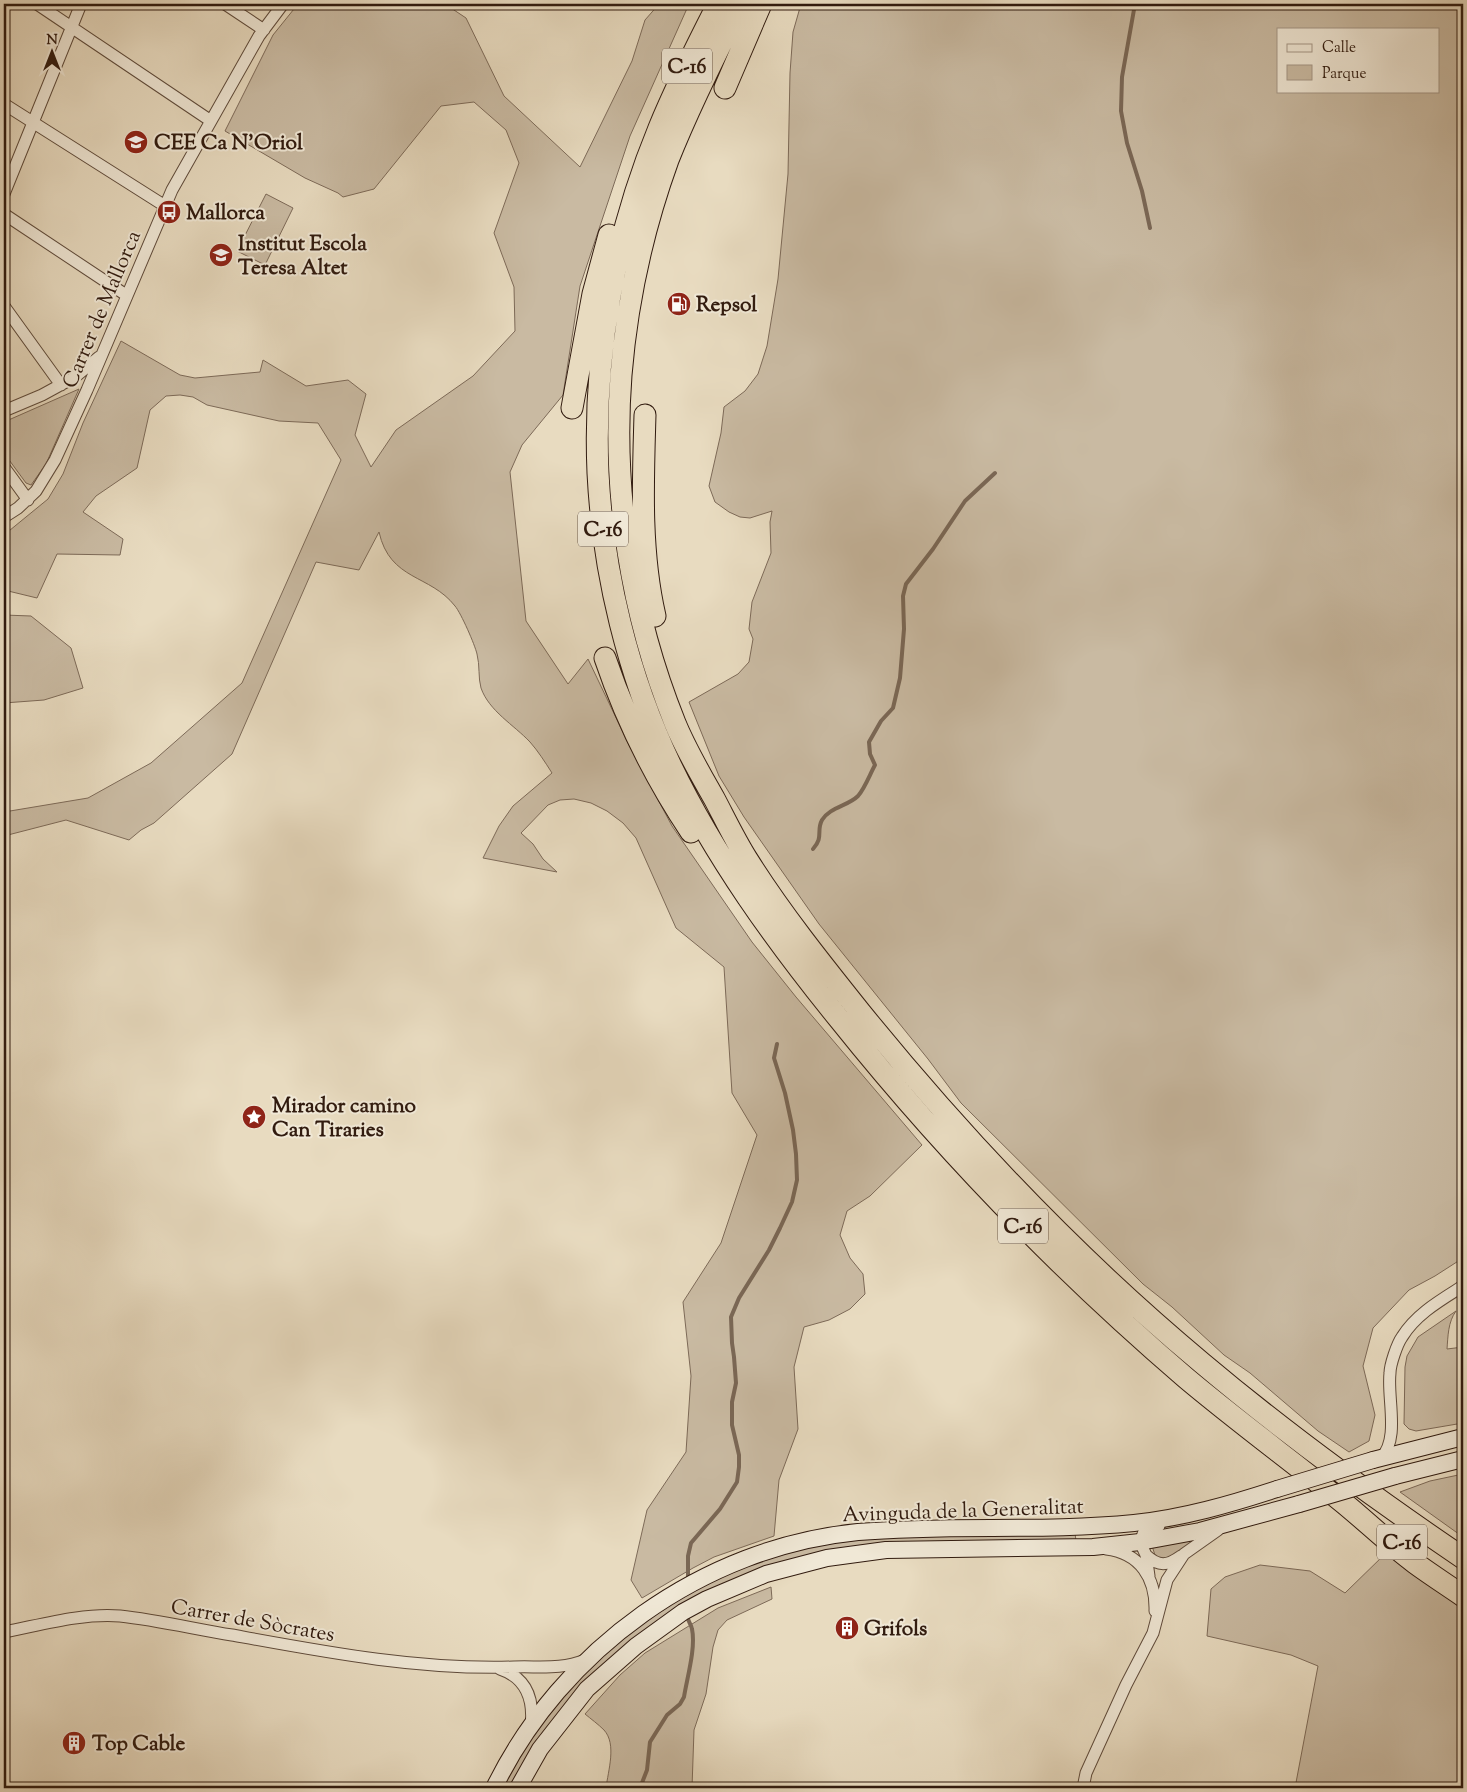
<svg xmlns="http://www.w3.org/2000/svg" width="1467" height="1792" font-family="'Sorts Mill Goudy',serif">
<rect width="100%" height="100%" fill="#e8dbc0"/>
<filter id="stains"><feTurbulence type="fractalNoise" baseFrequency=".004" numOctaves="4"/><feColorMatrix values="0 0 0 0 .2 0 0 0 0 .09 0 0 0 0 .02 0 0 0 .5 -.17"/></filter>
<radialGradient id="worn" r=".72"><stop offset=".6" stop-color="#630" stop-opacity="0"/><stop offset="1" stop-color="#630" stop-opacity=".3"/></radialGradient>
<path fill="#c9baa2" stroke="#7d6a58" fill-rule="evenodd" d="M 298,4 L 445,4 L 466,18 L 504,96 L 580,167 L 632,61 L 645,20 L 659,4 L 689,4 L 630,136 L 580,286 L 563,395 L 522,445 L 510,472 L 526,621 L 568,684 L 588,659 L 629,745 L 672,826 L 752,942 L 796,997 L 922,1145 L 870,1196 L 847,1211 L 840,1235 L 850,1258 L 863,1274 L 865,1294 L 850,1309 L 829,1320 L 804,1327 L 794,1367 L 798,1429 L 779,1480 L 774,1536 L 714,1557 L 693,1568 L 642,1598 L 631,1580 L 647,1510 L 686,1452 L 691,1376 L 683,1302 L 721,1243 L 757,1135 L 732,1093 L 724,967 L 676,928 L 636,838 L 623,823 L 607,811 L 591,803 L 574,799 L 560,800 L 548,805 L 521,833 L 533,844 L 543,859 L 557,872 L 483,858 L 499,826 L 513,806 L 552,773 C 545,762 538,751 530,742 C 514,725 489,711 481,688 C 478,678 480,665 477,654 C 475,645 461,613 455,606 C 430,574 390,581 379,532 L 359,570 L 316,562 L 232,754 L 154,823 L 141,830 L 129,840 L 66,820 L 4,836 L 4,812 L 88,798 L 151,763 L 242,683 L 341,460 L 318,423 L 279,421 L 207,405 L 193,397 L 180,395 L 166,396 L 150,410 L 137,468 L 96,496 L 83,512 L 123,539 L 120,555 L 57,554 L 37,598 L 4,590 L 4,535 L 48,499 L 63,474 L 83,423 L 121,341 L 180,375 L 195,378 L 260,372 L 263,360 L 306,386 L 348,380 L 366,394 L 355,435 L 371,467 L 396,430 L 473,376 L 515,331 L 514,287 L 494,233 L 519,163 L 506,130 L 474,102 L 441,106 L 374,189 L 343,197 L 338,193 L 305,178 L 225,131 L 273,35 Z
M 801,4 L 1463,4 L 1463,1258 L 1435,1276 L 1409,1290 L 1373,1328 L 1363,1366 L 1375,1415 L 1369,1441 L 1349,1452 L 1318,1431 L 1250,1373 L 1224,1355 L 1172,1307 L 1143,1284 L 961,1103 L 928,1059 L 819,924 L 744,817 L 719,776 L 689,702 L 738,674 L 749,662 L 753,639 L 749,629 L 752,602 L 771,553 L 770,522 L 772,511 L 750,518 L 740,517 L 729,512 L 715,502 L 709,486 L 721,433 L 724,407 L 745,391 L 758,374 L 767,346 L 778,279 L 788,174 L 790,73 L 793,32 ZM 1278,29 L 1438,29 L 1438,91 L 1278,91 Z
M 266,194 L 293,208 L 265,265 L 237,251 Z
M 79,389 L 46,464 L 31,485 L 26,483 L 4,453 L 4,422 Z
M 4,615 L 31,616 L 71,648 L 83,688 L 44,700 L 4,703 Z
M 1456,1311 C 1448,1322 1448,1336 1447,1349 L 1463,1347 L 1463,1423 L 1416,1431 L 1409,1429 L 1404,1424 L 1405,1367 L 1407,1356 L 1418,1337 Z
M 1463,1474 L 1463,1537 L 1400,1492 L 1430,1481 Z
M 1075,1533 L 1076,1541 L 837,1550 L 631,1641 L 604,1663 L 574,1693 L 511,1788 L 501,1788 C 516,1762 531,1735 549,1711 C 571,1683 597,1659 625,1637 C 638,1627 650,1616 664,1607 C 718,1571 795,1546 859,1539 C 931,1531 1004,1533 1075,1533 Z
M 1197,1538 C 1185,1548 1175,1560 1158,1558 L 1155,1555 L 1152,1546 Z
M 1386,1553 L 1463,1605 L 1463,1788 L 1295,1788 L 1318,1666 L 1291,1655 L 1207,1636 L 1211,1589 L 1225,1577 L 1260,1565 L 1310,1571 L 1345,1593 Z
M 771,1587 L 772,1599 L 727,1620 L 718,1630 L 713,1647 L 706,1694 L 694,1730 L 692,1788 L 606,1788 C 608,1771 617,1744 604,1730 C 598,1724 591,1719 585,1714 L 620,1675 L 645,1653 L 718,1608 Z"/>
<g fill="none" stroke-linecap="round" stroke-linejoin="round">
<path stroke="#7a6755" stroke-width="4" d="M 1135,4 L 1122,77 L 1121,111 L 1127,143 L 1142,191 L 1150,228
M 813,849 C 824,837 816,831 822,820 C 830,807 848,806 858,796 C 865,788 870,774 875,765 L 870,754 L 869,742 L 881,721 L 893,708 L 900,678 L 904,629 L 903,596 L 906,584 L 933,549 L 965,501 L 995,473
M 688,1580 L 688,1556 L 691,1543 L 720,1509 L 737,1482 L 739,1467 L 739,1455 L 732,1425 L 732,1402 L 736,1383 L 734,1357 L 732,1343 L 731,1317 L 739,1298 L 769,1250 L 780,1228 L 792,1202 L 797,1180 L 796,1154 L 793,1130 L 785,1093 L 774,1058 L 777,1044
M 640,1788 L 647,1770 L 650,1742 L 667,1715 L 680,1704 L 684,1697 C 687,1678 696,1648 692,1629 C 691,1623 687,1621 687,1614"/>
<g stroke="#5f4b3b" stroke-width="13">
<path id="street" d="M 37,4 L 211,121
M 225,4 L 264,30
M 4,104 L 165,206
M 4,194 L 81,4
M 4,214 L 126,295
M 4,306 L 61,385
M 4,411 L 42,395 L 75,377 L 99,357
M 4,467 L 28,500
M 4,517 L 18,508 L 36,491 L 55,460 L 87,390 L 172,190 L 259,36 L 283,4
M 1381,1458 C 1400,1439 1387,1398 1390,1373 C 1390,1365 1397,1344 1402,1337 C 1416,1314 1441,1300 1463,1286
M 1106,1549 C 1140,1553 1156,1578 1155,1611
M 1146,1555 C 1159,1567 1167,1566 1181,1556
M 1149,1576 L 1146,1555 L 1140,1542 L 1145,1529 L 1159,1526
M 4,1632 C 41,1625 81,1613 120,1616 C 157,1620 195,1629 232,1635 C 325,1652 419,1670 514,1667 C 539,1666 561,1670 585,1660
M 500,1669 C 527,1678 534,1700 531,1726
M 1083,1788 L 1086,1773 L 1126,1685 L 1153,1633 L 1167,1580 L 1184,1554 L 1218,1530"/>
</g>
<g stroke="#311b0f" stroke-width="18">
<path id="secondary" d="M 1373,1460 L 1463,1437
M 1395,1476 L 1463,1459
M 494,1788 C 561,1650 703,1547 858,1532 C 950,1524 1042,1532 1134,1523 C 1183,1518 1231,1504 1277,1489
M 518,1788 L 540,1749 L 587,1689 L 636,1646 L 683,1612 L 707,1599 L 766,1574 L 827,1558 L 886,1550 L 1093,1547 L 1140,1542 L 1200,1531 L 1299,1504"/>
</g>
<g stroke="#311b0f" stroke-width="23">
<path id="highway" d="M 718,4 C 697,45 676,86 659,128 C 614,237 593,355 598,473 C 603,573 628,676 671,766 C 715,857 775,940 839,1019 C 943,1149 1059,1269 1186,1378 C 1236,1420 1289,1459 1340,1500 C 1365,1520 1388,1543 1415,1563 C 1430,1574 1447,1585 1463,1596
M 741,4 C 715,55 689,107 668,160 C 643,229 627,302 621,375 C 612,493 631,614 675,723 C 686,750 701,775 715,800 C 725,819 735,840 747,859 C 781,913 821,963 861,1013 C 964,1140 1076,1258 1202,1363 C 1285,1433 1373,1497 1463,1558
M 725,88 L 761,4
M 572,408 L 593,294 L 609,235
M 645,415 C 643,482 640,551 655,616
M 605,658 C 626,720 655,778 691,832"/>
</g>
<use href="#street" stroke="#f0e8d6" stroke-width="11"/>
<use href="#secondary" stroke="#f0e8d6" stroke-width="16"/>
<use href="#highway" stroke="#e8dbc0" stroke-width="21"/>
<g stroke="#311b0f" stroke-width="18" stroke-linecap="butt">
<path id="secondary-bridge" d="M 1277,1489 L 1373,1460
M 1299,1504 L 1395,1476"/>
</g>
<use href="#secondary-bridge" stroke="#f0e8d6" stroke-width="16"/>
</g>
<defs>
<g id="school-disc" transform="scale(1.25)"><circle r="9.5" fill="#8f2418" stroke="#f0e8d6"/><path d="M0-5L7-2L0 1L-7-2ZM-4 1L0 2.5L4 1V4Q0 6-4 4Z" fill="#fff"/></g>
<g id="bus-disc" transform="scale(1.25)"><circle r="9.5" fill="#8f2418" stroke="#f0e8d6"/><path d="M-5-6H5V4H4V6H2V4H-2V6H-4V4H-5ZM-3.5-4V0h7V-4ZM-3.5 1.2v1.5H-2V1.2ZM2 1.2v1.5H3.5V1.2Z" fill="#fff"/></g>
<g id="fuel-disc" transform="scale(1.25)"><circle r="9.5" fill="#8f2418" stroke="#f0e8d6"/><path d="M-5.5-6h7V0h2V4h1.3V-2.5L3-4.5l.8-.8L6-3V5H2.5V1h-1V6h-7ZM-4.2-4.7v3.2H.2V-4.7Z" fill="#fff"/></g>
<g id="sight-disc" transform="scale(1.25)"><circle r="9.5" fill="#8f2418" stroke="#f0e8d6"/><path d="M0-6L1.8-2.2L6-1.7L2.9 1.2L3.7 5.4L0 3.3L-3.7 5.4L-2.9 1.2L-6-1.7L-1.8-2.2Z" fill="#fff"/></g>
<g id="building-disc" transform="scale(1.25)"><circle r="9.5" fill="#8f2418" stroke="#f0e8d6"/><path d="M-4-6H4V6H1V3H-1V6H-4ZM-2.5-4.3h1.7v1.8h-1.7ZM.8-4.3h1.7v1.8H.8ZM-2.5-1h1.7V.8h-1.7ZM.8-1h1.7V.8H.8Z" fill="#fff"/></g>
</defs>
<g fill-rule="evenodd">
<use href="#school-disc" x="136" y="142"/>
<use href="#bus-disc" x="169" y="212"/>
<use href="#school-disc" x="221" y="255"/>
<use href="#fuel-disc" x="679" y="304"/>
<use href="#sight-disc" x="254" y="1117"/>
<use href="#building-disc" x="847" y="1628"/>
<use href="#building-disc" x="74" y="1743"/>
</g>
<g text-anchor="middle" stroke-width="4" stroke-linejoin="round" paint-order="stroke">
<g fill="#f0e8d6" stroke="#6a584b" stroke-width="1">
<rect x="662" y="48.5" width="50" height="35" rx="4"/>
<rect x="578" y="511.5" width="50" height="35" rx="4"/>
<rect x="998" y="1208.5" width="50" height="35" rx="4"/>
<rect x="1377" y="1524.5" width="50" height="35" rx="4"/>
</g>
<g font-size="20" font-weight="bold" fill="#311b0f">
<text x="687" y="73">C-16</text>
<text x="603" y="536">C-16</text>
<text x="1023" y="1233">C-16</text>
<text x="1402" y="1549">C-16</text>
</g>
<g font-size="21" font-weight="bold" fill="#311b0f" stroke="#f0e8d6" text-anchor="start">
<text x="154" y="149">CEE Ca N'Oriol</text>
<text x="186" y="219">Mallorca</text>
<text x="238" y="250">Institut Escola<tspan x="238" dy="24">Teresa Altet</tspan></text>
<text x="696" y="311">Repsol</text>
<text x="272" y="1112">Mirador camino<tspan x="272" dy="24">Can Tiraries</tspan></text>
<text x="864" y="1635">Grifols</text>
<text x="92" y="1750">Top Cable</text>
</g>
<g font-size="21" fill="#311b0f" stroke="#f0e8d6">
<text transform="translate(101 309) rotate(-67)" y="7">Carrer de Mallorca</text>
<text transform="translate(963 1510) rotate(-2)" y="7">Avinguda de la Generalitat</text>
<text transform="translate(253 1620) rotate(10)" y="7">Carrer de Sòcrates</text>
</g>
</g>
<rect width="1467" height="1792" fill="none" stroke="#e8dbc0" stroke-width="20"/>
<rect x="5" y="5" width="1457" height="1782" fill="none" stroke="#311b0f" stroke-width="2.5"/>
<rect x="10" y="10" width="1447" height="1772" fill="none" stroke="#311b0f"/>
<rect x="1277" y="28" width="162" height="65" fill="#f0e8d6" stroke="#a49686"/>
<rect x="1287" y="44" width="25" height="8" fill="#f0e8d6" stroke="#a49686"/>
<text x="1322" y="52" font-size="15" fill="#311b0f">Calle</text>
<rect x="1287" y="65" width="25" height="15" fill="#c9baa2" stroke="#a49686"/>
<text x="1322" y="78" font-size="15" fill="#311b0f">Parque</text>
<g transform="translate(52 52)" stroke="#f0e8d6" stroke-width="4" paint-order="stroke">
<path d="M0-4L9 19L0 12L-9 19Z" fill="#311b0f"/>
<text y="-8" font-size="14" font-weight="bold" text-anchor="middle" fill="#311b0f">N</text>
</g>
<rect width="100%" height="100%" filter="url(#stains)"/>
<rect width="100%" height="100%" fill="url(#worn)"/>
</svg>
